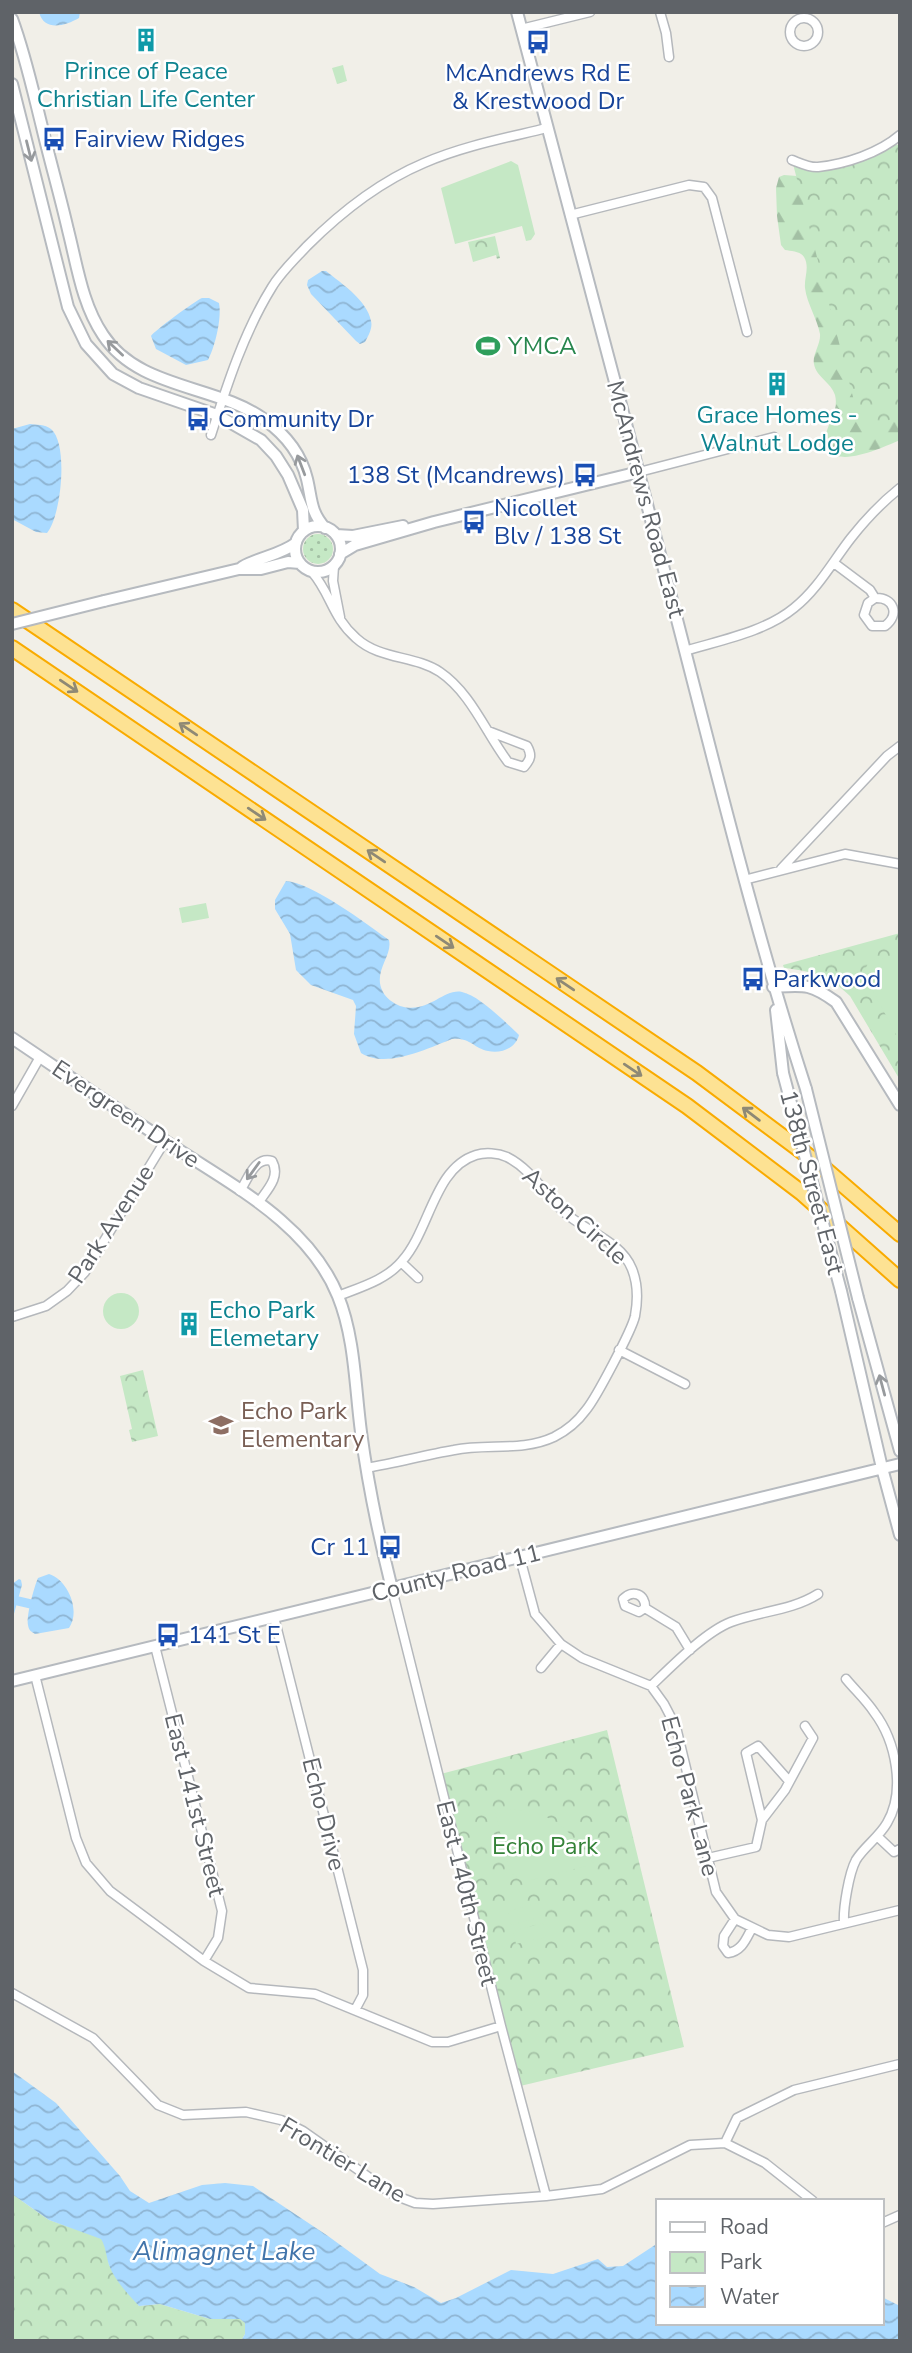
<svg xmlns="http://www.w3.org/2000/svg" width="912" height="2353" font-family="'Nunito Sans',sans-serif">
<defs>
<pattern id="grass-dots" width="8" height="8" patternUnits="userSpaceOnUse" patternTransform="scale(1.75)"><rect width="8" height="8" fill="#c5e8c5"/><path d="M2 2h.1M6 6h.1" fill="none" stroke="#a3c0a4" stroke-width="1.8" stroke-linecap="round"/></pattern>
<pattern id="forest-firs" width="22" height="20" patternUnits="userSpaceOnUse" patternTransform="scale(1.75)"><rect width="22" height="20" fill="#c5e8c5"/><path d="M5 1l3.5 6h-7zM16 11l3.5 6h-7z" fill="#a3c0a4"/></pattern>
<pattern id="park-crowns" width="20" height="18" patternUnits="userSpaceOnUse" patternTransform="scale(1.75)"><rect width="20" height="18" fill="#c5e8c5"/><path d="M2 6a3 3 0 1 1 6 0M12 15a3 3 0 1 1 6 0" fill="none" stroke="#a3c0a4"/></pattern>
<pattern id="water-waves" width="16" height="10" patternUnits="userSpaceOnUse" patternTransform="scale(1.75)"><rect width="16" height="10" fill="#aadaff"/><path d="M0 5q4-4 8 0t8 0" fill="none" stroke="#8eb4d2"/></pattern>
</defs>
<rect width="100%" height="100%" fill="#f1efe8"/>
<path fill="url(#grass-dots)" d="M303 549a15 15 0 1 1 30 0a15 15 0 1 1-30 0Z"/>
<path fill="url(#forest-firs)" d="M 900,143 L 900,440 C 883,447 822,477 826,435 C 828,421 839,411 835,395 C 831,382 816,377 814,364 C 812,355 821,344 820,334 C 817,318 807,304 805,288 C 804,278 810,267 804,257 C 800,251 791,251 785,250 L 781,245 L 777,216 L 776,188 L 779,177 L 784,175 L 823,178 L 867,166 Z"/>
<path fill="url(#park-crowns)" d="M 343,65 L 347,81 L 337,84 L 332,68 Z
M 890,144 L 900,146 L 900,417 L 861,428 L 792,160 L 816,167 Z
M 495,236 L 500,258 L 497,259 L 496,255 L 473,262 L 468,242 Z
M 900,933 L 900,1080 L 850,996 C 830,976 811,971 784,968 L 783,965 Z
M 143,1370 L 158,1436 L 132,1442 L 129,1430 L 132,1429 L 120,1376 Z
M 607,1730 L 684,2047 L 516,2087 L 437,1775 Z
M 12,2194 L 49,2220 L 102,2238 L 106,2247 L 109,2265 L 139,2306 L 160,2304 L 210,2319 L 240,2319 L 245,2323 L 245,2334 L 241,2341 L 12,2341 Z"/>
<path fill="#c5e8c5" d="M 511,161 L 518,165 L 535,234 L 531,240 L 526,241 L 522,226 L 455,244 L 441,188 Z
M 206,903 L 209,918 L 182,923 L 179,908 Z
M 900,954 L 900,1042 L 863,972 L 870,961 Z
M103 1311a18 18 0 1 1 36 0a18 18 0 1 1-36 0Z
M 494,1808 C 550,1811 562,1819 594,1864 L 523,1882 L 510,1872 Z
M 538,1903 L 541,1917 L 511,1925 L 508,1911 Z
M 543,1923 L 546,1937 L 516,1944 L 513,1931 Z"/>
<path fill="url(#water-waves)" d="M 39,12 L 80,12 L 79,18 C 65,26 44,32 39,12 Z
M 322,271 L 326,271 C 342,284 367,300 371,321 C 373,328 368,336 365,342 L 360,344 L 356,341 L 311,294 L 307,285 L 308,280 Z
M 202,298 L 209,298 L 219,303 C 222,318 215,347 208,360 L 186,365 L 156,349 L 151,336 C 154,331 195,301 202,298 Z
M 30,424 C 36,425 45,424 51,429 C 69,444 61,517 47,533 L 36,532 L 12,519 L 12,429 Z
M 286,881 C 311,882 367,924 389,940 C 393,956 372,972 383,992 C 386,998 393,1003 400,1006 C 428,1015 443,988 462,992 C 480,996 505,1022 519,1035 C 516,1048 501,1054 488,1051 C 473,1048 470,1037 452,1039 C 426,1049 386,1069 361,1053 L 354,1034 L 356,1006 L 353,1000 L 311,985 L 296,970 L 290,934 L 275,909 L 275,900 Z
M 49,1574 C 68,1580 81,1611 69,1628 L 35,1634 C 31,1631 29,1631 28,1625 C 26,1617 34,1587 38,1578 Z
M 19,1579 L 21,1580 L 22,1585 L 12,1621 L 12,1584 Z
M 12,2071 L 56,2103 L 120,2176 L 130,2191 L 149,2203 L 202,2185 L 225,2183 L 253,2186 L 328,2236 L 380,2274 L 414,2287 L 441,2303 L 456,2298 L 511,2270 L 553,2274 L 598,2259 L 607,2267 L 623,2266 L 658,2243 L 658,2323 L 882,2323 L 882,2297 L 900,2306 L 900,2341 L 241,2341 L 245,2334 L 245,2323 L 240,2319 L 210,2319 L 160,2304 L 139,2306 C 128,2294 115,2281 109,2265 C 106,2256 106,2247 101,2239 L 49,2220 L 12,2194 Z"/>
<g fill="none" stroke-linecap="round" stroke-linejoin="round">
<path stroke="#aadaff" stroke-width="9" d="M 18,1601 L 31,1604"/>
<g stroke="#b5b8bc" stroke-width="11">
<path id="street" d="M 660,12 L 666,33 L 669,57
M790 32a14 14 0 1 1 28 0a14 14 0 1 1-28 0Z
M 521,29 L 590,12
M 792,160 C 800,163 810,168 818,167 C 846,164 879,153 900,135
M 570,215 L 689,185 L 704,187 L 712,198 L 747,332
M 211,435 C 227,385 244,332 272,287 C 281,272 295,259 307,246 C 341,212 379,182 424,163 C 463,146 506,138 547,128
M 639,472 L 774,437
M 834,563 L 870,590 L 875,598 C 894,597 900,615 885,626 L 872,626 L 864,615 L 868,603 L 875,598
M 334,566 L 333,581 L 340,617
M 312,572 C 331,594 332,617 356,638 C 380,660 414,655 440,672 C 471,693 486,733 508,762 L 524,767 C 531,759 532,755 527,746 L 488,731
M 685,651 C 721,640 765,632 794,608 C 818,589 833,561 851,538 C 866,519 881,503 900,488
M 781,869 L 887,756 L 900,746
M 744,880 L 845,854 L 900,864
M 12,1106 L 40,1057
M 240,1191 C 248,1179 255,1156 272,1161 C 281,1177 267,1190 258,1203
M 401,1262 L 418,1278
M 338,1296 C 361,1287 386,1280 402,1261 C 430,1230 434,1168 476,1155 C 485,1152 498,1153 507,1157 C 531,1169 545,1194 564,1212 C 585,1231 621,1241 632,1269 C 638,1284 638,1300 635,1316 C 632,1330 596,1398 586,1410 C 578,1421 566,1431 554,1437 C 522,1452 487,1443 454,1450 C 425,1455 396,1463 366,1468
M 12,1317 L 46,1306 L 67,1291 L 85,1272 L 165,1141
M 619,1350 L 685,1384
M 520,1558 L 535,1614 L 561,1644 L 582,1658 L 651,1686 L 664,1704 L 676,1727 L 716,1892 L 735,1919 L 768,1935 L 789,1937 L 900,1910
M 392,1589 L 501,2026 L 546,2196
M 645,1608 L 639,1612 L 625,1606 L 623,1599 C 632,1589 646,1594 645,1608 L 676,1627 L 690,1650
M 274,1617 L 363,1970 L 363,1995 L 355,2010
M 155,1646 L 222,1911 L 218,1938 L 204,1961
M 541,1668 L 561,1644
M 35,1675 L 76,1838 L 86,1863 L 110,1891 L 204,1961 L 249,1988 L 315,1994 L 432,2042 L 448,2042 L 501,2026
M 651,1686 C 671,1667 705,1632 731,1622 C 760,1611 791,1611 818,1594
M 762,1820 L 785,1790 L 813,1738 L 805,1726
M 877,1836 L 894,1852 L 900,1849
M 708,1858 L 756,1847 L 762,1820 L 746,1753 L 758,1746 L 789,1781
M 735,1919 L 724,1936 L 723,1946 L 728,1953 C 742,1951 746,1939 752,1928
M 844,1923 C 843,1908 849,1873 856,1860 C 864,1847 879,1837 887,1823 C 906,1791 896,1741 874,1712 C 866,1700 855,1690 846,1679
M 12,1993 L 93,2038 L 158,2105 L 183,2115 L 246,2112 L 281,2120 L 303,2131 L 394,2195 L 415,2203 L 433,2204 L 546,2196 L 602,2189 L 690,2145 L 725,2143 L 765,2163 L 813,2201
M 725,2143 L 737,2118 L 794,2090 L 900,2064
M 882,2223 L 900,2215"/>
</g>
<g stroke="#b6babf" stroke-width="14">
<path id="secondary" d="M 517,12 C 569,211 623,409 674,608 C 716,770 755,931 806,1089
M 12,19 C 25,54 33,91 42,127 C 50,161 60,195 68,230 C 77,265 82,304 103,335 C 139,390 216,384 265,420 C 286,435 301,454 307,479 C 312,500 310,511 325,528
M 12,84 L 68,307 L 86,344 L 113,374 L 139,388 L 217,415 L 261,440 L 276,456 L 288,475 L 303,510 L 304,531
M295 549a23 23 0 1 1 46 0a23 23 0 1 1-46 0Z
M 336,535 L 353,536 L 403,526
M 340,554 L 355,545 L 434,522 L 639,472
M 242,567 C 260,557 280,555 296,543
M 104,601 L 239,569 L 261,569 L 288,562 L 300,563
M 773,987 C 804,985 810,983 836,1002 L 900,1105
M 776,1010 L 783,1073
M 12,1038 C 64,1073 115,1108 167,1142 C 229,1184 308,1222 338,1296 C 355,1338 355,1387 361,1432 C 368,1485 379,1537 392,1589
M 841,1291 L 882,1468 L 900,1535
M 858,1298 L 900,1451
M 12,1681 L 900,1464"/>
</g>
<g stroke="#f9ab00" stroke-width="18">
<path id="highway" d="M 12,610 L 697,1073 L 819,1164 L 900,1234
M 12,648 L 687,1106 L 802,1193 L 900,1280"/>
</g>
<use href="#street" stroke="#fff" stroke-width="8"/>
<use href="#secondary" stroke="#fff" stroke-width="10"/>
<use href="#highway" stroke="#fde293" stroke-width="14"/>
<g stroke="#b6babf" stroke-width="14" stroke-linecap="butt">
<path id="secondary-bridge" d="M 12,624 L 104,601
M 783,1073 L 841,1291
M 806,1089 L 858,1298"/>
</g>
<use href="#secondary-bridge" stroke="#fff" stroke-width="10"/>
</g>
<defs><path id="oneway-shaft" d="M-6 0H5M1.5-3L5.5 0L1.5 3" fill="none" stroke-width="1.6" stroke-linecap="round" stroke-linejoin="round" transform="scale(1.75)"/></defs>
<g stroke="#979a9d">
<use href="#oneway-shaft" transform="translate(29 151) rotate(76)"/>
<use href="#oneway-shaft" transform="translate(115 348) rotate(-137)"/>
<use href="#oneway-shaft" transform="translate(301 465) rotate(-111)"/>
<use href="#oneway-shaft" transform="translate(253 1171) rotate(126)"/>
<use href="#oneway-shaft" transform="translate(882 1385) rotate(-105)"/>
</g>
<g stroke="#8e8975">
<use href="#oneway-shaft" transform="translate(69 686) rotate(34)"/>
<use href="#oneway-shaft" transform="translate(188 729) rotate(-146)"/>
<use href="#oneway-shaft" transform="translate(257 814) rotate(34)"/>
<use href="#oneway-shaft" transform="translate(376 856) rotate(-146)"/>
<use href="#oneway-shaft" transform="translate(445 942) rotate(34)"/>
<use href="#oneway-shaft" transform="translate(565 984) rotate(-146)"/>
<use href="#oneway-shaft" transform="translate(633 1070) rotate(34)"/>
<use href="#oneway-shaft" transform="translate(751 1114) rotate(-143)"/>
</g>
<defs>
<g id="building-bare" transform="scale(1.89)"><path d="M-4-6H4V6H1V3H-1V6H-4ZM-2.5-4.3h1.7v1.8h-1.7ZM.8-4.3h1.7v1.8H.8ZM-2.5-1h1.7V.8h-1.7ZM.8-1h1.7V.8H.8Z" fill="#0f9aa8" stroke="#fff" stroke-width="2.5" paint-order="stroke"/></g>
<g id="bus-bare" transform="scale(1.89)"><path d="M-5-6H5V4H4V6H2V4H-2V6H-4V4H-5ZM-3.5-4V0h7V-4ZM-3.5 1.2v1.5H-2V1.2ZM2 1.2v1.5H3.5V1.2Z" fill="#1a4fb4" stroke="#fff" stroke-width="2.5" paint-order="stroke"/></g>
<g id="stadium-bare" transform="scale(1.89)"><path d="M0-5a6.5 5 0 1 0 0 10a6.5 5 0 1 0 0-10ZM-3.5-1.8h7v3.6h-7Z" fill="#2e9e5b" stroke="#fff" stroke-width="2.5" paint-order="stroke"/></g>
<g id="school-bare" transform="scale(1.89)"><path d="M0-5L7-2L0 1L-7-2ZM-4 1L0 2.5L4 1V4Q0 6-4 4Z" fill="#8d6e63" stroke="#fff" stroke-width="2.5" paint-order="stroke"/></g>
</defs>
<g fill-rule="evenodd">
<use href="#building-bare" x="146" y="40"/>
<use href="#bus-bare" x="538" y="42"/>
<use href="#bus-bare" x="54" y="139"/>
<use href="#stadium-bare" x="488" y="346"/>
<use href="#building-bare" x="777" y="384"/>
<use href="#bus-bare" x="198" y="419"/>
<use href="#bus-bare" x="585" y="475"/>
<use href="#bus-bare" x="474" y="522"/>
<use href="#bus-bare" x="753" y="979"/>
<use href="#building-bare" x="189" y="1324"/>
<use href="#school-bare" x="221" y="1425"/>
<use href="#bus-bare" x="390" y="1547"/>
<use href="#bus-bare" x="168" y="1635"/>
</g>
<g text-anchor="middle" stroke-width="5" stroke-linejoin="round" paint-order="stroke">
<g font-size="24" fill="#0d838f" stroke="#fff">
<text x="146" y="79">Prince of Peace<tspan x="146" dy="28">Christian Life Center</tspan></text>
<text x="777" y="423">Grace Homes -<tspan x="777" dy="28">Walnut Lodge</tspan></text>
<text x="209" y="1318" text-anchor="start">Echo Park<tspan x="209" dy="28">Elemetary</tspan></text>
</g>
<g font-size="24" fill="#164399" stroke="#fff" text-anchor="start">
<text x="538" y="81" text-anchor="middle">McAndrews Rd E<tspan x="538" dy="28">&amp; Krestwood Dr</tspan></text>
<text x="74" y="147">Fairview Ridges</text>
<text x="218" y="427">Community Dr</text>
<text x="565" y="483" text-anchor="end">138 St (Mcandrews)</text>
<text x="494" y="516">Nicollet<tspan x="494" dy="28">Blv / 138 St</tspan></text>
<text x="773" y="987">Parkwood</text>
<text x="370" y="1555" text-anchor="end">Cr 11</text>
<text x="188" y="1643">141 St E</text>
</g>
<g font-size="24" fill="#27864d" stroke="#fff" text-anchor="start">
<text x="508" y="354">YMCA</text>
</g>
<g font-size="24" fill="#5f6368" stroke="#fff">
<text transform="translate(646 499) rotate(75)" y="8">McAndrews Road East</text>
<text transform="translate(126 1114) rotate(34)" y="8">Evergreen Drive</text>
<text transform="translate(812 1182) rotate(75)" y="8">138th Street East</text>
<text transform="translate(575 1216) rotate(42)" y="8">Aston Circle</text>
<text transform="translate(111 1224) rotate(-57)" y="8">Park Avenue</text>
<text transform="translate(456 1573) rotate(-14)" y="8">County Road 11</text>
<text transform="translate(690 1796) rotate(75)" y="8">Echo Park Lane</text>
<text transform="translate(195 1805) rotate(76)" y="8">East 141st Street</text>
<text transform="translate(324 1814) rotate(76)" y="8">Echo Drive</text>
<text transform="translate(467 1893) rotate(76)" y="8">East 140th Street</text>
<text transform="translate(343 2160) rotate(31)" y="8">Frontier Lane</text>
</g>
<g font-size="24" fill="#785e54" stroke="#fff" text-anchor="start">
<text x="241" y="1419">Echo Park<tspan x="241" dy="28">Elementary</tspan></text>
</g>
<g font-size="24" fill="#348238" stroke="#fff">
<text x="545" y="1854">Echo Park</text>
</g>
<g font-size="26" font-style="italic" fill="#4174aa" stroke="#fff">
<text x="224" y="2260">Alimagnet Lake</text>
</g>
</g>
<rect width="912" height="2353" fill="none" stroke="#5f6368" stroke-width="28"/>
<rect x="656" y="2199" width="228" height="126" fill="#ffffff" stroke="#bfc1c3" stroke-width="2"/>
<rect x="670" y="2222" width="35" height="10" fill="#ffffff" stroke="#bfc1c3" stroke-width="2"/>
<text x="720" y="2234" font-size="21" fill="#5f6368">Road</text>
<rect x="670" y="2252" width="35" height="21" fill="url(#park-crowns)" stroke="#bfc1c3" stroke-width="2"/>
<text x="720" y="2269" font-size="21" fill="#5f6368">Park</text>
<rect x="670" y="2286" width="35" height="21" fill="url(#water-waves)" stroke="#bfc1c3" stroke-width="2"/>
<text x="720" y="2304" font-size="21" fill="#5f6368">Water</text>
</svg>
